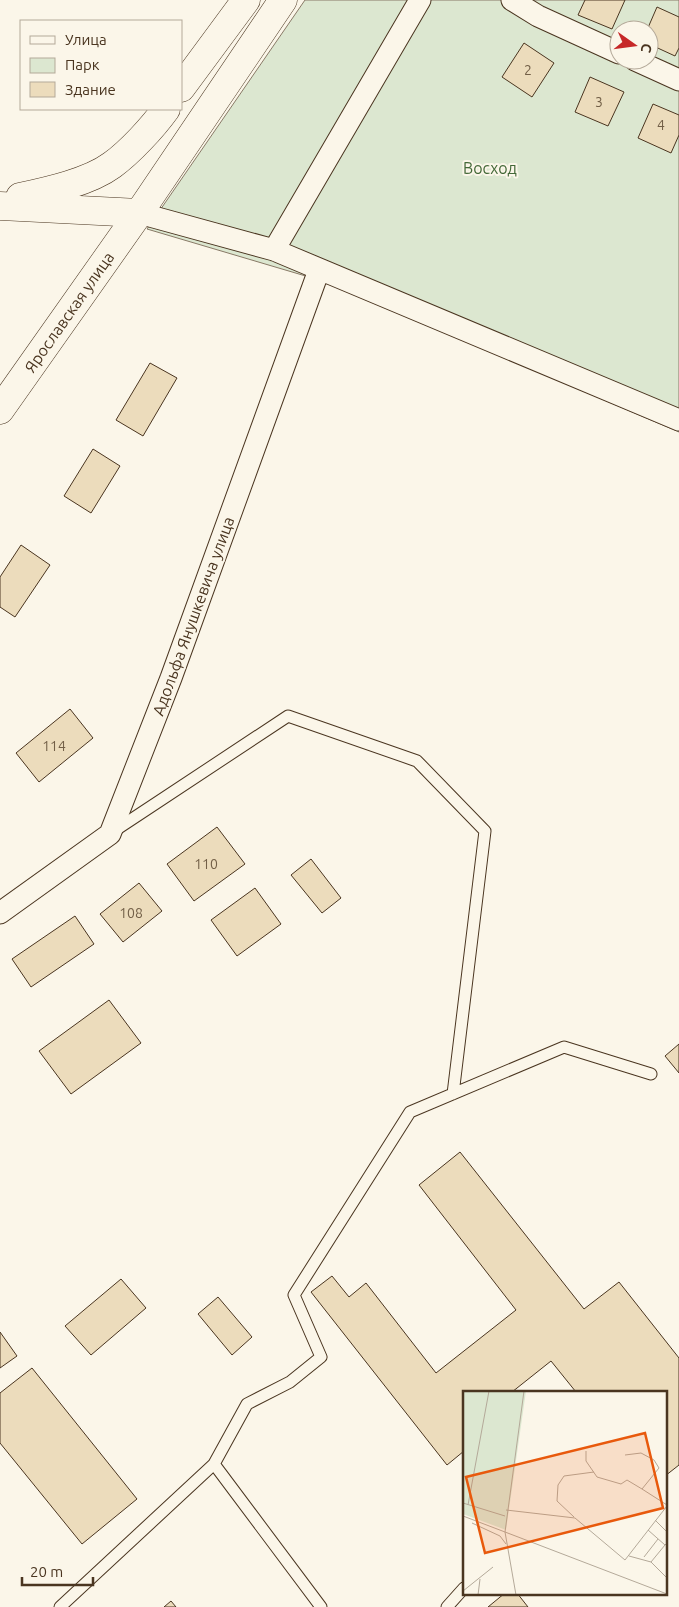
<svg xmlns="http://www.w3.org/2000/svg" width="679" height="1607" font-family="Ubuntu,sans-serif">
<rect width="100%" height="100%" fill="#fbf6e9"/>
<path fill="#dce7d0" stroke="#887966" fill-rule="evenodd" d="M 305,0 L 679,0 L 679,432 L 336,285 L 147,229 ZM 619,30 L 649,30 L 649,60 L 619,60 Z"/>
<path fill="#ecdcbc" stroke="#4a3520" d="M 585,0 L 625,0 L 612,29 L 578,15 Z
M 657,7 L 679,17 L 679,48 L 675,56 L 649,44 L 647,30 Z
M 524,43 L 554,63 L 532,97 L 502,77 Z
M 590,77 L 624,92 L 608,126 L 575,112 Z
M 653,104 L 679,115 L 679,135 L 671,153 L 638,138 Z
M 150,363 L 177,378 L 143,436 L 116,420 Z
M 93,449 L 120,466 L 91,513 L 64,496 Z
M 21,545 L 50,565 L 15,617 L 0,607 L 0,577 Z
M 70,709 L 93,738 L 39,782 L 16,753 Z
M 217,827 L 245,864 L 194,901 L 167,864 Z
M 311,859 L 341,898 L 322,913 L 291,875 Z
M 139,883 L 162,911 L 123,942 L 100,914 Z
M 255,888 L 281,924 L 237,956 L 211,920 Z
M 75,916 L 94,944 L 31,987 L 12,959 Z
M 109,1000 L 141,1043 L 71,1094 L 39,1051 Z
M 679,1044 L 679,1073 L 665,1056 Z
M 460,1152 L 584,1309 L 619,1282 L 679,1358 L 679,1465 L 665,1476 L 665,1392 L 576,1392 L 551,1361 L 512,1392 L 464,1392 L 464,1451 L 447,1465 L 311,1292 L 332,1276 L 349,1297 L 366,1283 L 436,1373 L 516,1310 L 419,1185 Z
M 121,1279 L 146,1308 L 91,1355 L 65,1326 Z
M 218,1297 L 252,1337 L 232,1355 L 198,1314 Z
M 0,1332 L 17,1356 L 0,1368 Z
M 32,1368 L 137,1499 L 82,1544 L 0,1443 L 0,1393 Z
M 505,1593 L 517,1593 L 528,1607 L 488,1607 Z
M 171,1601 L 176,1607 L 164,1607 Z"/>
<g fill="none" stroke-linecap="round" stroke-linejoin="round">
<g stroke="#4a3520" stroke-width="13">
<path id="lane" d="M 114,831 L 288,716 L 417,761 L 485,831 L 453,1094
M 214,1464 L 247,1404 L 290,1382 L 321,1357 L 294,1295 L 410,1112 L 564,1047 L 651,1074
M 60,1607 L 214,1464 L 321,1607
M 447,1607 L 464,1588"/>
</g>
<g stroke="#4a3520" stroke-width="23">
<path id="street" d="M 512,0 L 538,16 L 619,53
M 635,60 L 679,80
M 139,213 L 274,250 L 679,420
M 274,250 L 420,0
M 0,913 L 110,834 L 171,678 L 319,270"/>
</g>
<g stroke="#4a3520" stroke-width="29">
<path id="secondary" d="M 0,410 L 139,213"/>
</g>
<g stroke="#4a3520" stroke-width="29">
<path id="highway" d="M 181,88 L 246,0
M 20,197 C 48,191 89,182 112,165 C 130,152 153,127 166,109
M 0,206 L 139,213 L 283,0"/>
</g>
<use href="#lane" stroke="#fbf6e9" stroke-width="11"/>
<use href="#street" stroke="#fbf6e9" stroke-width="21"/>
<use href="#secondary" stroke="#fbf6e9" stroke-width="28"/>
<use href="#highway" stroke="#fbf6e9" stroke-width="28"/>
</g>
<g text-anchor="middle" stroke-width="4" stroke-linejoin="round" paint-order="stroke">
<g font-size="14" fill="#725f47">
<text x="528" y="75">2</text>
<text x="599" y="107">3</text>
<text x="661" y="130">4</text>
<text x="54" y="751">114</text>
<text x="206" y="869">110</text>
<text x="131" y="918">108</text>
</g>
<g font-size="16" fill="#436837" stroke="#fbf6e9">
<text x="490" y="174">Восход</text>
</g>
<g font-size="16" fill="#4a3520" stroke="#fbf6e9">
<text transform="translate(69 312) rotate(-55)" y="6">Ярославская улица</text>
<text transform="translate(193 616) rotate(-70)" y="6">Адольфа Янушкевича улица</text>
</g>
</g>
<g transform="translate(463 1391)">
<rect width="204" height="204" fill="#fbf6e9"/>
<path d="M 0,0 L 63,0 L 43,139 L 0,123 Z" fill="#dce7d0"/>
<path fill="none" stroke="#b4a999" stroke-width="1" d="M 123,60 L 123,70 L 134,86 L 158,93 L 164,89 L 179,98M 162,64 L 178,62 L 191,69 L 196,77 L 179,98 L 204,114M 0,112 L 42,125M 5,114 L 26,0M 43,119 L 112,127 L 162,169 L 204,115M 0,125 L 42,141 L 53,204M 111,126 L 94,110 L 95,94 L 101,85 L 131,81M 192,129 L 204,141M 9,132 L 37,145 L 43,153M 185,139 L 202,154 L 204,152M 42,141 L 61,0M 42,141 L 204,203M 166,165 L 188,171 L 202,154M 181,166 L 195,148M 188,171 L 204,187M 0,200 L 30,176M 15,204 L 17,188"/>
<path fill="#e8590c" fill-opacity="0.15" stroke="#e8590c" stroke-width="2.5" d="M 182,42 L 200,117 L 22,162 L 3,86 Z"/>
<rect width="204" height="204" fill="none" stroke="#4a3520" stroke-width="2.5"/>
</g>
<rect x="20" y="20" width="162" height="90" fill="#fbf6e9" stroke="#b4a999"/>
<rect x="30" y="36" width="25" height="8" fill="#fbf6e9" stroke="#b4a999"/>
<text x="65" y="45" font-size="15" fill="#4a3520">Улица</text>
<rect x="30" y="58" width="25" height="15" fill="#dce7d0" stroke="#b4a999"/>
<text x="65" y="70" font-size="15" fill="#4a3520">Парк</text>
<rect x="30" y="82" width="25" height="15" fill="#ecdcbc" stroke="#b4a999"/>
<text x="65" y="95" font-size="15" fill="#4a3520">Здание</text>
<g transform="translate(634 45) rotate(104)"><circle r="24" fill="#fbf6e9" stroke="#b4a999"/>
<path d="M0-4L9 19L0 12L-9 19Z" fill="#c62828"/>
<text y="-8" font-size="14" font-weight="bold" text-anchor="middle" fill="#4a3520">С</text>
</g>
<path d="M22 1577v8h71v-8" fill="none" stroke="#4a3520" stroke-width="2.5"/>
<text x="30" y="1577" font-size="15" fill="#4a3520" stroke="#fbf6e9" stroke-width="4" paint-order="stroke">20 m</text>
</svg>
